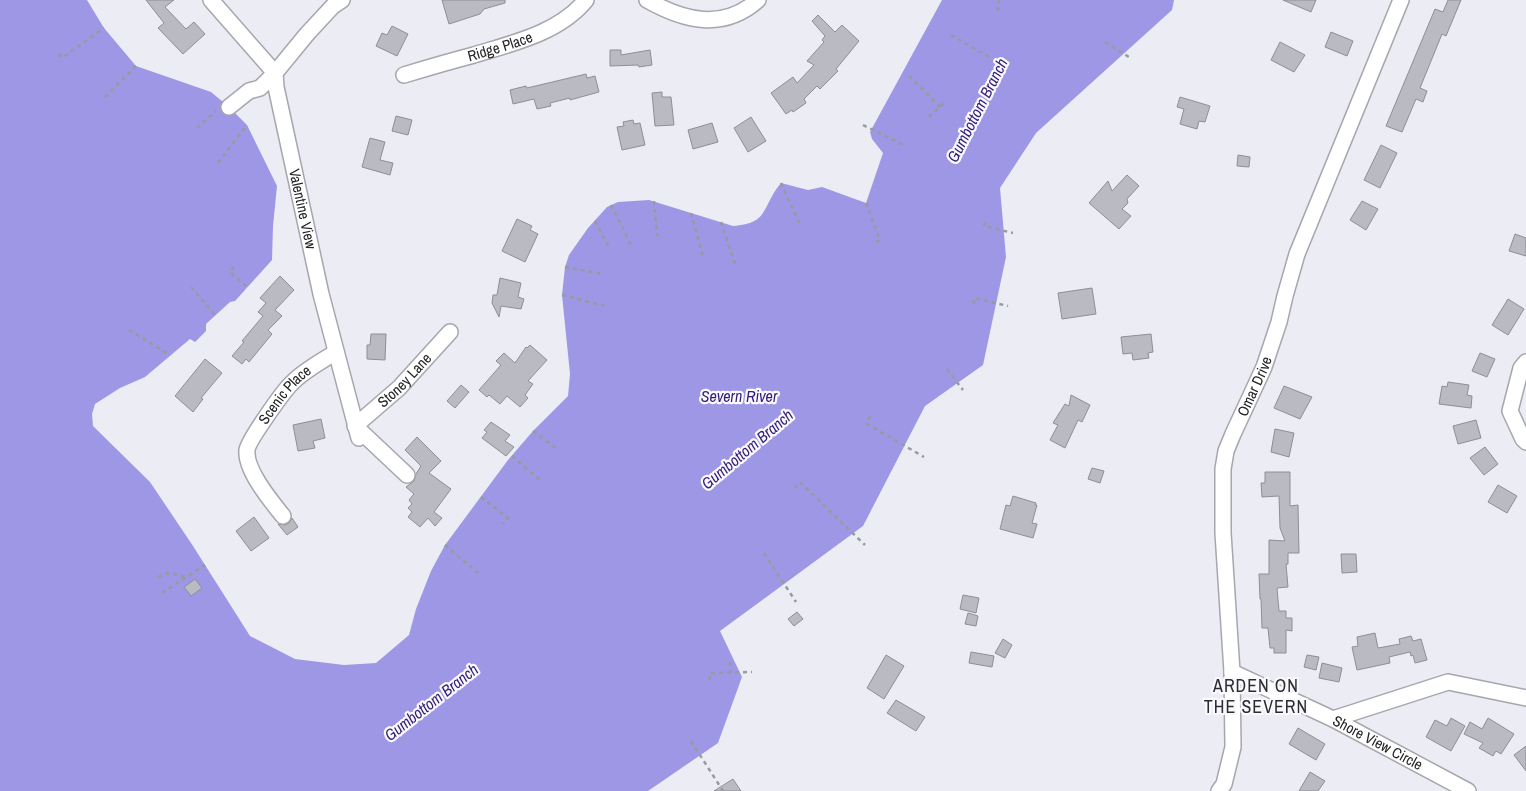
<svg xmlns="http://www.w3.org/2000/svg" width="1526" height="791" font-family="'Archivo Narrow',sans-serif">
<rect width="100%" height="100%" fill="#ececf4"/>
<path fill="#9e97e6" d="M 0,0 L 87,0 L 104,28 L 136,66 L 211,92 L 229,107 L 247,125 L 277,186 L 273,226 L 272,260 L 235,301 L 230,302 L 206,324 L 206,331 L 195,342 L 190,339 L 145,377 L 120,388 L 95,404 L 92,414 L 93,426 L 150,482 L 193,546 L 250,636 L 295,659 L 344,665 L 376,663 L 409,635 L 416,609 L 431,571 L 445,545 L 508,460 L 533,431 L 568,396 L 570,374 L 562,295 L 565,267 L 569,255 L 588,228 L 607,207 L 618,202 L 649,200 L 733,226 C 770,223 761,207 781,183 L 808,190 L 822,187 L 866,203 L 883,153 L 872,139 L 870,132 L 942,0 L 1174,0 L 1172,10 L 1036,133 L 1000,188 L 1006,257 L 983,365 L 925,406 L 863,526 L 720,631 L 742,677 L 718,743 L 648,791 L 0,791 Z"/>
<path fill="#babac2" stroke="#8e8e95" d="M 146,0 L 174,0 L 165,7 L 186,29 L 194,22 L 205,34 L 183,54 L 158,28 L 164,23 Z
M 442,0 L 505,0 L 505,3 L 484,9 L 480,14 L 449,24 Z
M 1283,0 L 1316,0 L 1311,12 Z
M 1448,0 L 1461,0 L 1446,36 L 1442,34 L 1420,88 L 1427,91 L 1423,102 L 1416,99 L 1402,132 L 1386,126 L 1435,9 L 1443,12 Z
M 818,15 L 835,32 L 842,25 L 859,41 L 836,69 L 838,71 L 820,89 L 817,86 L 804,99 L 806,103 L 793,112 L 792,110 L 786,114 L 771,93 L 793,77 L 797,83 L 814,65 L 807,61 L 824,42 L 822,40 L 825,36 L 812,21 Z
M 392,26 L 408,34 L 397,56 L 376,46 L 382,33 L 387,35 Z
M 1331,32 L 1353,41 L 1347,56 L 1325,47 Z
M 1280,42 L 1305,55 L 1294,72 L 1271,60 Z
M 610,50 L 621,50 L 621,55 L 650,50 L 652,65 L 639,67 L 638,65 L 610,66 Z
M 586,74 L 587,78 L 595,76 L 599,92 L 570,100 L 570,98 L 550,103 L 551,106 L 537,109 L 534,99 L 513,104 L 510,90 L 526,86 L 527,88 Z
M 662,92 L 662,97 L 671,97 L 674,125 L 655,126 L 652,93 Z
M 1180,97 L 1210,106 L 1205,122 L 1199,121 L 1197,129 L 1180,124 L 1184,109 L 1177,107 Z
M 396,116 L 412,120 L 408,135 L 392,131 Z
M 751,117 L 766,141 L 748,152 L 734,128 Z
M 633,120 L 634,124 L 640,123 L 645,145 L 622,150 L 617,127 L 624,126 L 623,122 Z
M 712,123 L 718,142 L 693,149 L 688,130 Z
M 370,138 L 385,142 L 380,160 L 393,163 L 390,175 L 362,167 Z
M 1381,145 L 1397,153 L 1380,188 L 1364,180 Z
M 1238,155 L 1250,157 L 1249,167 L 1237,166 Z
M 1127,175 L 1139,186 L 1127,199 L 1128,203 L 1122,209 L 1131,216 L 1119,229 L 1089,203 L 1108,181 L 1112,191 Z
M 1362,201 L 1378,209 L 1366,230 L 1350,220 Z
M 517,219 L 532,226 L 530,230 L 538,234 L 525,262 L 502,251 Z
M 1515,234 L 1526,238 L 1526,256 L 1509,251 Z
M 280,276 L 294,290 L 275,310 L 282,316 L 268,330 L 272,334 L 249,362 L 246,359 L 242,364 L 232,356 L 244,342 L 242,341 L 263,316 L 258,312 L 266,303 L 260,298 Z
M 500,278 L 521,283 L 518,297 L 524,299 L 521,309 L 501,306 L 499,317 L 492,303 L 493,295 L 497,295 Z
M 1092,288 L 1096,314 L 1062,319 L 1058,293 Z
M 1508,299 L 1524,309 L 1508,335 L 1492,325 Z
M 371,334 L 386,334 L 385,360 L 367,359 L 367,345 L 370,345 Z
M 1151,334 L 1153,352 L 1148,353 L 1149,358 L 1133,360 L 1132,353 L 1123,354 L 1121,337 Z
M 530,345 L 547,360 L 528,381 L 533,384 L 525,395 L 528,398 L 520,407 L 507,396 L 500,404 L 489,395 L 487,397 L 479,390 L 501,365 L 496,361 L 504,353 L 515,363 L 526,347 L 527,348 Z
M 1480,353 L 1495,359 L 1487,377 L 1472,371 Z
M 205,359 L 222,373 L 201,398 L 203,399 L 193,412 L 175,396 Z
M 1448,382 L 1469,385 L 1467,395 L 1472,396 L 1471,408 L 1439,404 L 1442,386 L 1447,387 Z
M 461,385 L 469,392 L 455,408 L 447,401 Z
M 1284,386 L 1312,397 L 1300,419 L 1274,408 Z
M 1071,395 L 1090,405 L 1082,422 L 1078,420 L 1065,448 L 1050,440 L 1058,425 L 1053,423 L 1065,404 L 1069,406 Z
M 321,419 L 325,438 L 313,441 L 315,448 L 298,451 L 293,425 Z
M 1476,420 L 1481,438 L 1458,444 L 1453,426 Z
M 491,422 L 510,435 L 505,441 L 514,447 L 506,456 L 482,438 L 487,432 L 484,430 Z
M 1275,429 L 1294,433 L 1289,457 L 1271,452 Z
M 417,437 L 441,461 L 429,473 L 451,489 L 434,512 L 442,518 L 435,526 L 428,518 L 420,527 L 408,517 L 412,512 L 408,508 L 412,504 L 409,500 L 414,494 L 406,487 L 414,481 L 416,474 L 421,466 L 405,450 Z
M 1485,447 L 1498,464 L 1484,475 L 1470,458 Z
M 1092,468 L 1104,471 L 1100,483 L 1088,479 Z
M 1265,472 L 1290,472 L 1290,506 L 1298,505 L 1299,553 L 1288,553 L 1288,564 L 1286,564 L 1288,587 L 1277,588 L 1279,611 L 1286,611 L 1286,618 L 1292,618 L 1292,631 L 1286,630 L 1286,653 L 1274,653 L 1274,648 L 1270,648 L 1268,628 L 1262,628 L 1261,599 L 1260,599 L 1259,574 L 1269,574 L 1269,540 L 1285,541 L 1280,528 L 1279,496 L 1262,497 L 1261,483 L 1265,483 Z
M 1498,485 L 1517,496 L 1507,513 L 1488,502 Z
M 1013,496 L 1036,503 L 1035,505 L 1037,505 L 1032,523 L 1037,524 L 1033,538 L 1000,529 L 1006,505 L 1010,506 Z
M 254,517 L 269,538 L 251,551 L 236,531 Z
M 292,518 L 298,527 L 287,535 L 278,524 L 285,525 L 289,523 Z
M 1341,554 L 1356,554 L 1357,572 L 1342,573 Z
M 195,579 L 202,588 L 191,596 L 184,587 Z
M 963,595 L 979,598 L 976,613 L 960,609 Z
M 797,612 L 803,619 L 794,626 L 788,619 Z
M 968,613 L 978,616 L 976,626 L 965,624 Z
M 1375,633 L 1378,648 L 1400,644 L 1399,639 L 1411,636 L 1413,641 L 1421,639 L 1427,660 L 1415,663 L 1413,655 L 1411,656 L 1410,652 L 1389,657 L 1390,663 L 1357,670 L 1352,647 L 1358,646 L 1357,637 Z
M 1003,639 L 1012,645 L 1005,658 L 995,653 Z
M 971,652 L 994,656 L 992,667 L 969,663 Z
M 886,655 L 904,666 L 884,699 L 867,688 Z
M 1307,655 L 1319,657 L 1316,670 L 1304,667 Z
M 1322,663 L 1342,668 L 1339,682 L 1319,678 Z
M 896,700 L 925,717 L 916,731 L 887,713 Z
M 1451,718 L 1465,726 L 1451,751 L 1426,737 L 1435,720 L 1447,726 Z
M 1488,718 L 1514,734 L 1501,754 L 1496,751 L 1493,756 L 1479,748 L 1483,743 L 1464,734 L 1470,722 L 1482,729 Z
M 1298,728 L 1325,744 L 1316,760 L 1289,744 Z
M 1526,746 L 1526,771 L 1514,755 Z
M 1310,772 L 1325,781 L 1318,791 L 1299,791 Z
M 733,779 L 741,791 L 714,791 Z"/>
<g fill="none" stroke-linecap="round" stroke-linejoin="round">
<g stroke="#a6a6ae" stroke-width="18">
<g id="minor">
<path id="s1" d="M 211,0 L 275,73 L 276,87 L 321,294 L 359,438"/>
<path d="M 647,0 C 684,21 723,31 758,0"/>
<path id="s2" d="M 404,75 C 427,68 451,61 474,55 C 513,43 559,33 586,0"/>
<path d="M 229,107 L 249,91 L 260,88 L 275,73 L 307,34 L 333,6 L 342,0"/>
<path d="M 1526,362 L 1521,368 L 1510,411 L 1523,439 L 1526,442"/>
<path id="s3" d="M 407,475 L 355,426 L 399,388 L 450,332"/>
<path id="s4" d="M 283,516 C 271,501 245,470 247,450 C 248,441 284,390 292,383 C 303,371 322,361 336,352"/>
<path id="s5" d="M 1232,672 L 1333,719 L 1468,791"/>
<path d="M 1333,719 L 1448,682 L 1526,698"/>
<path id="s6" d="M 1219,791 L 1224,784 L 1233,747 L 1232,672 L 1223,533 L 1223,469 L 1226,451 L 1233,434 L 1264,367 L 1279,322 L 1285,296 L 1297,254 L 1401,0"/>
</g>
</g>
<path stroke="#99999f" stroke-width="2.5" stroke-dasharray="4 4" stroke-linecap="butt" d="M 998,11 L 999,0
M 951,35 L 989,57
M 1105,42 L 1129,57
M 59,54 L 62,58 L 104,28
M 909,76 L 940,107
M 105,97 L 136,66
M 929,117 L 945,102
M 863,125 L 906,146
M 197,128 L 216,111
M 218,163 L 247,125
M 781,183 L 801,227
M 654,201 L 657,235 L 663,235
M 866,203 L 880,240 L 872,244
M 611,205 L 631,245
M 691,213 L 704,260
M 595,221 L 610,249
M 721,222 L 735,264
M 985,222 L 984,226 L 1013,233
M 234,267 L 230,272 L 246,286
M 565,267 L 603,274
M 191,287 L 215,315
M 562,295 L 605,306
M 974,304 L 974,298 L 1008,306
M 129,330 L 170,355
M 947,369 L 963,390
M 870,416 L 867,424 L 924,457
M 533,431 L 556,448
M 512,456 L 541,481
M 795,488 L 800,482 L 865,545
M 481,497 L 508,518 L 503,524
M 445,545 L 478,573
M 764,553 L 796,602
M 158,577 L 168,573 L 187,577
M 162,593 L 205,565
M 730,662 L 731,673
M 710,680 L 710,673 L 752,672
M 691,741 L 723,791"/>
<use href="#minor" stroke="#fff" stroke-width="15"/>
</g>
<g text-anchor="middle" stroke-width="4.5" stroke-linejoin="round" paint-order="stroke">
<g font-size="15" fill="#242427" stroke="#f9f9fe">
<text dy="5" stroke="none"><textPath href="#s2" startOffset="100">Ridge Place</textPath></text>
<text dy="5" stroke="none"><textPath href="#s1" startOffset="236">Valentine View</textPath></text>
<text dy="5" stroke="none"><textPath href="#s3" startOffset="139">Stoney Lane</textPath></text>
<text dy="5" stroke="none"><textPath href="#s6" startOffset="414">Omar Drive</textPath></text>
<text dy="5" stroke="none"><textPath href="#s4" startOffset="144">Scenic Place</textPath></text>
<text dy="5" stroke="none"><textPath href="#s5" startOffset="162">Shore View Circle</textPath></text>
</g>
<g font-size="16" font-style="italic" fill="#331d78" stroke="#f9f9fe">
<text transform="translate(977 110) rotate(-63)" y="6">Gumbottom Branch</text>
<text x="739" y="402">Severn River</text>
<text transform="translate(747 449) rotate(-40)" y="6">Gumbottom Branch</text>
<text transform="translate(431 702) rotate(-38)" y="6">Gumbottom Branch</text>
</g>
<g font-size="18" letter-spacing="1" fill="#2c2c32" stroke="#f9f9fe">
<text x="1256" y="692">ARDEN ON<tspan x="1256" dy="21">THE SEVERN</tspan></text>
</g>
</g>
</svg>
